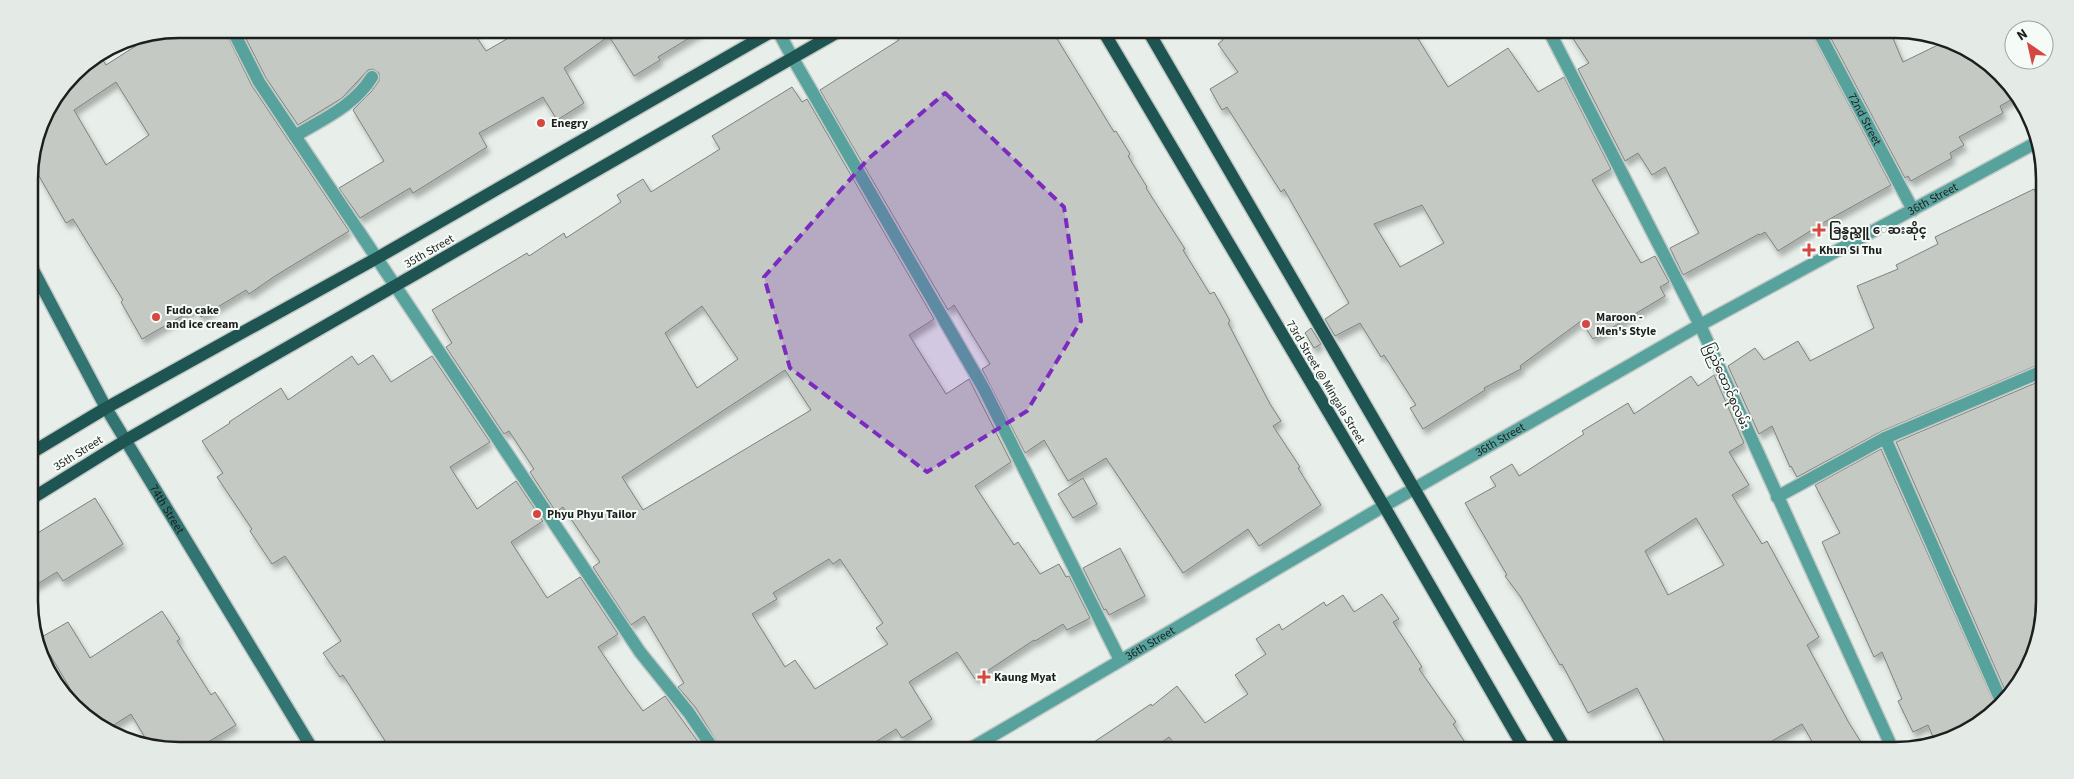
<svg xmlns="http://www.w3.org/2000/svg" width="2074" height="779" font-family="'Source Sans 3','Noto Sans Myanmar',sans-serif">
<defs>
<filter id="shadow"><feDropShadow dx="3" dy="5.5" stdDeviation="2.5" flood-color="#0004"/></filter>
</defs>
<rect width="100%" height="100%" fill="#e8efeb"/>
<path fill="#c5c9c3" stroke="#7e817c" fill-rule="evenodd" filter="url(#shadow)" d="M 178,29 L 224,29 L 252,86 L 349,231 L 275,276 L 249,294 L 246,290 L 201,317 L 196,308 L 142,339 L 121,302 L 123,300 L 73,219 L 66,223 L 31,162 L 44,112 L 80,66 L 99,54 L 106,65 L 156,33 ZM 116,82 L 149,135 L 106,165 L 74,110 Z
M 241,29 L 471,29 L 486,51 L 524,29 L 704,29 L 658,57 L 660,60 L 634,76 L 609,36 L 564,68 L 584,103 L 557,120 L 543,97 L 479,133 L 487,147 L 413,193 L 410,188 L 360,218 L 339,188 L 384,161 L 353,110 L 371,92 L 379,81 L 379,73 L 373,69 L 368,70 L 342,98 L 298,125 L 266,78 Z
M 891,29 L 1051,29 L 1114,132 L 1116,131 L 1130,154 L 1128,156 L 1147,187 L 1146,188 L 1185,249 L 1183,250 L 1210,294 L 1214,292 L 1230,321 L 1228,323 L 1270,404 L 1281,421 L 1273,426 L 1300,467 L 1298,468 L 1321,505 L 1259,546 L 1248,529 L 1183,573 L 1106,458 L 1068,481 L 1044,440 L 1025,453 L 982,369 L 990,364 L 954,305 L 948,310 L 820,90 L 899,40 Z
M 1216,29 L 1412,29 L 1448,87 L 1508,48 L 1538,92 L 1564,77 L 1611,169 L 1592,180 L 1641,263 L 1655,256 L 1669,282 L 1660,287 L 1665,296 L 1593,339 L 1581,321 L 1520,366 L 1521,369 L 1484,388 L 1485,390 L 1423,429 L 1410,408 L 1416,405 L 1384,355 L 1381,357 L 1360,323 L 1335,336 L 1325,319 L 1349,303 L 1284,189 L 1281,192 L 1227,107 L 1222,110 L 1210,89 L 1238,72 L 1218,44 L 1223,40 ZM 1422,205 L 1444,243 L 1400,267 L 1374,224 Z
M 1567,29 L 1809,29 L 1891,185 L 1828,220 L 1778,251 L 1765,232 L 1760,235 L 1759,234 L 1683,275 L 1670,248 L 1699,233 L 1665,167 L 1652,175 L 1638,153 L 1625,161 L 1578,69 L 1589,63 Z
M 1826,29 L 1889,29 L 1903,62 L 1948,40 L 2008,80 L 2018,96 L 2000,106 L 2003,113 L 1959,137 L 1964,145 L 1950,153 L 1952,158 L 1911,181 L 1908,176 L 1905,178 Z
M 792,87 L 802,102 L 807,99 L 934,319 L 909,335 L 946,394 L 969,379 L 1011,462 L 975,486 L 1014,545 L 1018,542 L 1040,574 L 1059,564 L 1066,577 L 1069,576 L 1090,618 L 1067,630 L 1063,624 L 1035,641 L 1034,640 L 975,679 L 957,652 L 909,682 L 932,719 L 902,738 L 896,729 L 863,750 L 722,750 L 696,708 L 678,687 L 684,683 L 644,616 L 631,625 L 593,567 L 600,562 L 563,507 L 556,512 L 530,472 L 534,469 L 509,431 L 504,434 L 446,347 L 452,343 L 432,310 L 527,253 L 529,256 L 564,233 L 566,238 L 621,202 L 617,195 L 643,179 L 651,192 L 720,149 L 712,136 ZM 702,306 L 738,359 L 697,388 L 665,333 ZM 785,370 L 811,410 L 643,510 L 622,477 ZM 829,559 L 833,564 L 840,559 L 883,623 L 876,628 L 888,644 L 815,689 L 795,660 L 785,667 L 752,614 L 777,599 L 773,593 Z
M 2034,189 L 2044,210 L 2045,362 L 1882,431 L 1797,477 L 1791,466 L 1790,467 L 1772,426 L 1759,434 L 1728,366 L 1755,348 L 1764,360 L 1798,341 L 1810,361 L 1874,328 L 1857,286 L 1898,269 L 1896,265 L 1938,244 L 1935,237 Z
M 1311,328 L 1321,344 L 1314,348 L 1305,333 Z
M 373,355 L 391,382 L 432,356 L 490,442 L 450,467 L 477,509 L 516,481 L 543,521 L 511,542 L 547,598 L 580,577 L 618,634 L 598,647 L 626,688 L 643,711 L 665,696 L 704,750 L 391,750 L 343,675 L 340,677 L 323,653 L 341,641 L 285,556 L 272,564 L 250,531 L 252,529 L 217,477 L 223,473 L 202,441 L 230,423 L 229,422 L 281,388 L 288,400 L 352,356 L 358,365 Z
M 1714,375 L 1744,443 L 1729,452 L 1749,485 L 1732,495 L 1762,544 L 1767,541 L 1819,637 L 1807,645 L 1849,723 L 1866,750 L 1817,750 L 1802,724 L 1756,750 L 1669,750 L 1637,688 L 1588,713 L 1562,664 L 1560,665 L 1520,596 L 1505,576 L 1507,575 L 1465,503 L 1496,486 L 1490,477 L 1512,464 L 1519,476 L 1584,434 L 1582,431 L 1628,403 L 1634,414 L 1691,376 L 1698,386 ZM 1696,518 L 1724,565 L 1668,595 L 1645,551 Z
M 2045,379 L 2045,601 L 2037,648 L 2020,684 L 2008,697 L 1896,442 Z
M 1881,449 L 1997,709 L 1987,719 L 1944,742 L 1936,744 L 1928,725 L 1913,732 L 1898,701 L 1902,699 L 1882,652 L 1874,657 L 1822,542 L 1840,533 L 1815,485 Z
M 1083,478 L 1097,504 L 1073,518 L 1058,494 Z
M 95,498 L 123,544 L 63,581 L 57,572 L 31,588 L 31,537 Z
M 1120,548 L 1145,596 L 1109,615 L 1106,609 L 1104,610 L 1083,568 Z
M 1382,594 L 1399,619 L 1393,622 L 1422,667 L 1419,669 L 1456,722 L 1453,724 L 1470,750 L 1166,750 L 1175,744 L 1169,737 L 1151,750 L 1082,750 L 1151,704 L 1152,706 L 1177,686 L 1205,723 L 1248,694 L 1235,675 L 1266,654 L 1256,639 L 1279,624 L 1282,630 L 1324,602 L 1326,606 L 1343,595 L 1354,612 Z
M 162,611 L 180,639 L 177,641 L 211,695 L 215,692 L 236,725 L 195,750 L 178,750 L 150,746 L 131,714 L 109,728 L 83,710 L 40,638 L 68,622 L 90,658 Z"/>
<g fill="none" stroke-linecap="round" stroke-linejoin="round">
<g stroke="#c3cac6" stroke-width="15">
<g id="street">
<path d="M 232,29 L 259,82 L 640,652 L 689,713 L 714,750"/>
<path d="M 777,29 L 792,57 L 984,389 L 1120,660"/>
<path d="M 1548,29 L 1700,325 L 1893,750"/>
<path id="s1" d="M 1817,29 L 1913,210"/>
<path d="M 295,136 C 323,119 354,106 372,77"/>
<path d="M 1885,438 L 2045,370"/>
<path d="M 1777,497 L 1885,438 L 2002,703"/>
<path id="s2" d="M 968,750 L 1384,506 L 1700,325 L 2039,141"/>
</g>
</g>
<g stroke="#c3cac6" stroke-width="15">
<g id="secondary">
<path id="s3" d="M 30,264 L 106,408 L 313,750"/>
</g>
</g>
<g stroke="#c3cac6" stroke-width="15">
<path id="primary" d="M 1102,29 L 1384,506 L 1525,750
M 1147,29 L 1566,750
M 31,453 L 106,408 L 377,258 L 776,29
M 31,499 L 126,440 L 843,29"/>
</g>
<use href="#street" stroke="#57a29d" stroke-width="12"/>
<use href="#secondary" stroke="#317471" stroke-width="12"/>
<use href="#primary" stroke="#1e5451" stroke-width="12"/>
</g>
<path fill="#7b2cbf" fill-opacity="0.2" stroke="#7b2cbf" stroke-width="4" stroke-dasharray="10 6" stroke-linejoin="round" d="M 945,93 L 1064,207 L 1081,321 L 1027,411 L 927,472 L 790,368 L 764,277 L 868,159 Z"/>
<g fill="#d64742" stroke="#f5fcf8" stroke-width="2">
<circle cx="541" cy="123" r="5"/>
<path d="M1816.5 222.5h5v5h5v5h-5v5h-5v-5h-5v-5h5z"/>
<path d="M1806.5 242.5h5v5h5v5h-5v5h-5v-5h-5v-5h5z"/>
<circle cx="156" cy="317" r="5"/>
<circle cx="1586" cy="324" r="5"/>
<circle cx="537" cy="514" r="5"/>
<path d="M981.5 669.5h5v5h5v5h-5v5h-5v-5h-5v-5h5z"/>
</g>
<g text-anchor="middle" stroke-width="4" stroke-linejoin="round" paint-order="stroke">
<g font-size="12" fill="#1c1f1d" stroke="#f5fcf8">
<text dy="4" stroke="none"><textPath href="#s1" startOffset="102">72nd Street</textPath></text>
<text dy="4" stroke="none"><textPath href="#s2" startOffset="1111">36th Street</textPath></text>
<text transform="translate(429 251) rotate(-30)" y="4">35th Street</text>
<text transform="translate(1326 382) rotate(59)" y="4">73rd Street @ Mingala Street</text>
<text transform="translate(1727 386) rotate(66)" y="4">ပြည်ထောင်စုလမ်း</text>
<text dy="4" stroke="none"><textPath href="#s2" startOffset="616">36th Street</textPath></text>
<text transform="translate(78 453) rotate(-32)" y="4">35th Street</text>
<text dy="4" stroke="none"><textPath href="#s3" startOffset="281">74th Street</textPath></text>
<text dy="4" stroke="none"><textPath href="#s2" startOffset="211">36th Street</textPath></text>
</g>
<g font-size="12" font-weight="bold" fill="#1c1f1d" stroke="#f5fcf8" text-anchor="start">
<text x="551" y="127">Enegry</text>
<text x="1829" y="234">ခြန္စည္သူ ေဆးဆိုင္</text>
<text x="1819" y="254">Khun Si Thu</text>
<text x="166" y="314">Fudo cake<tspan x="166" dy="14">and ice cream</tspan></text>
<text x="1596" y="321">Maroon -<tspan x="1596" dy="14">Men's Style</tspan></text>
<text x="547" y="518">Phyu Phyu Tailor</text>
<text x="994" y="681">Kaung Myat</text>
</g>
</g>
<path d="M0 0H2074V779H0ZM179 38H1895A141 141 0 0 1 2036 179V601A141 141 0 0 1 1895 742H179A141 141 0 0 1 38 601V179A141 141 0 0 1 179 38Z" fill="#e4eae6" fill-rule="evenodd"/>
<path fill="none" stroke="#1c1f1d" stroke-width="2.5" d="M179 38H1895A141 141 0 0 1 2036 179V601A141 141 0 0 1 1895 742H179A141 141 0 0 1 38 601V179A141 141 0 0 1 179 38Z"/>
<g transform="translate(2029 45) rotate(326)"><circle r="24" fill="#f5fcf8" stroke="#9ea4a0"/>
<path d="M0-4L9 19L0 12L-9 19Z" fill="#d64742"/>
<text y="-8" font-size="14" font-weight="bold" text-anchor="middle" fill="#1c1f1d">N</text>
</g>
</svg>
